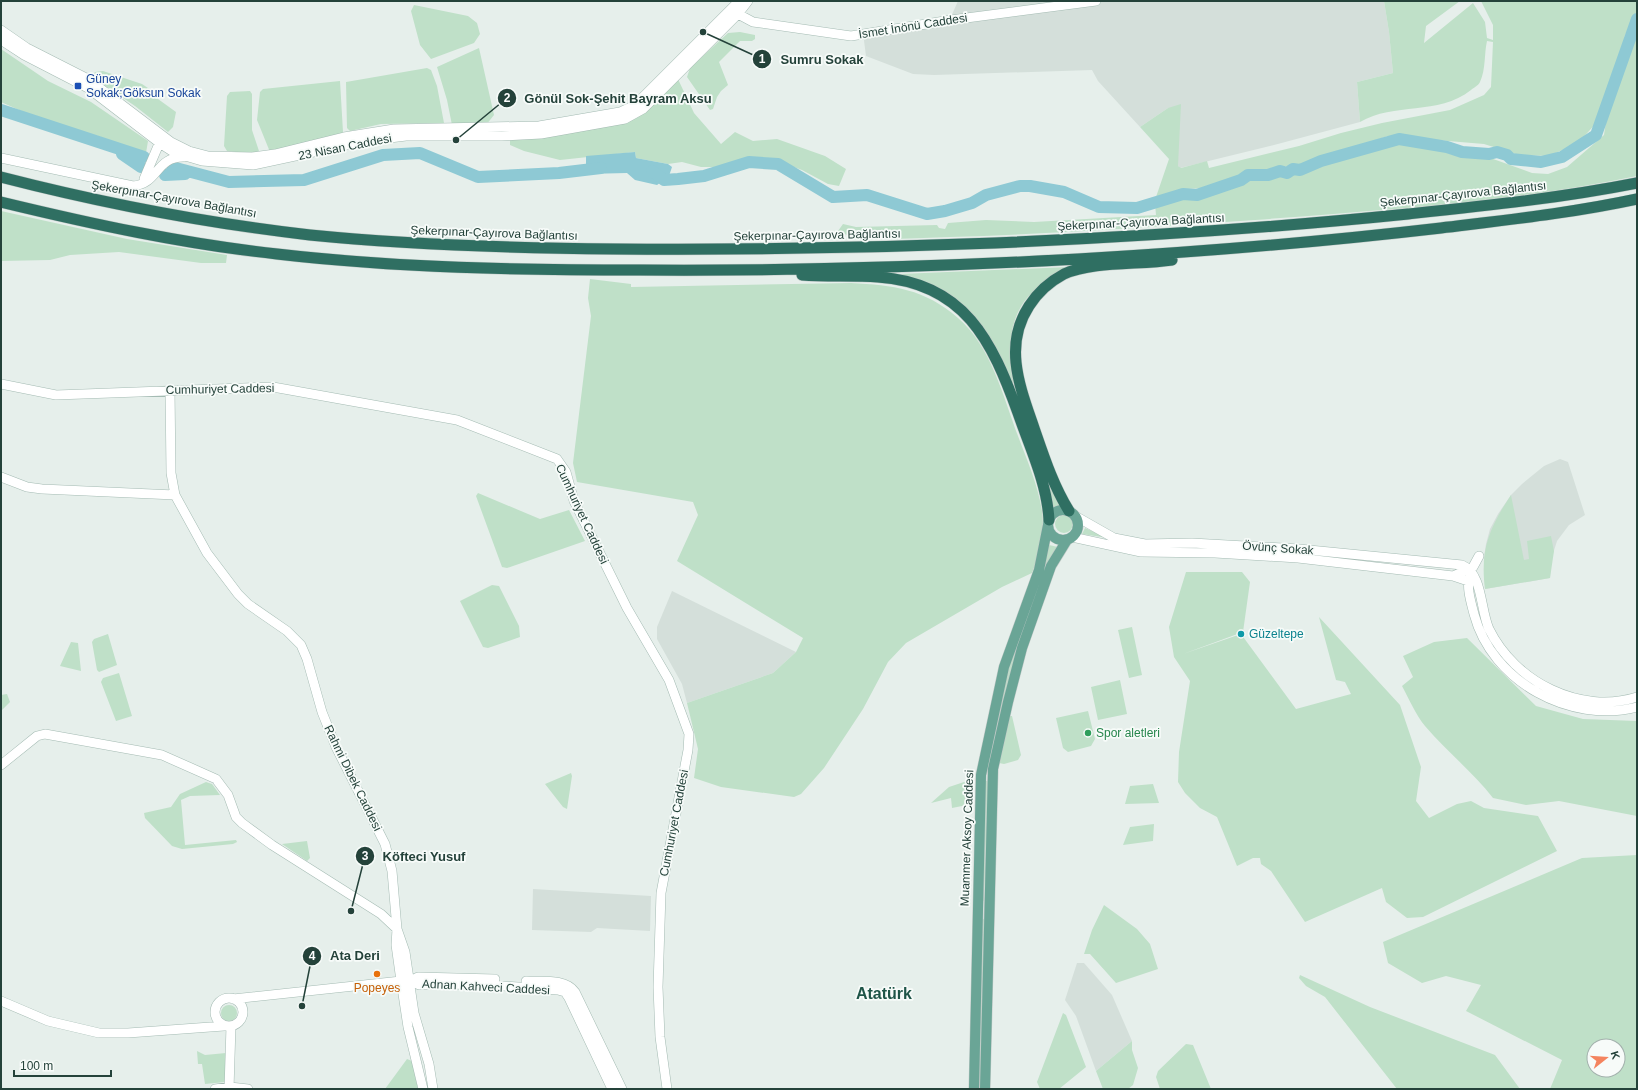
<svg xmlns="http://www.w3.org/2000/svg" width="1638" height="1090" font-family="Arial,sans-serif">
<rect width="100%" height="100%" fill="#e6efeb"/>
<path fill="#d4dfda" d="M 958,1 L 1384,1 L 1389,32 L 1393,73 L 1357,82 L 1360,122 L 1274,145 L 1180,168 L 1178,166 L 1168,108 L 1140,127 L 1098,81 L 1092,70 L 934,75 L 913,74 L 866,56 L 863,33 L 950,19 Z
M 1560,459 L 1568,462 L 1585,515 L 1569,525 L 1557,541 L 1551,560 L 1550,578 L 1485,589 L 1484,557 L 1486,544 L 1490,529 L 1498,514 L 1511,495 L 1522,484 L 1544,466 Z
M 672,591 L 796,652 L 773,673 L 687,703 L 682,684 L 657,639 L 657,627 Z
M 533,889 L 651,896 L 650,931 L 597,928 L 591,932 L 532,930 Z
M 1077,963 L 1084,963 L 1112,995 L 1132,1041 L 1096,1071 L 1076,1016 L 1065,1000 Z"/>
<path fill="#bfe0c8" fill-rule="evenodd" d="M 1384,1 L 1460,1 L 1426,26 L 1424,43 L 1473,3 L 1485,22 L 1487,38 L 1493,40 L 1493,25 L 1481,1 L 1637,1 L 1637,14 L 1625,35 L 1619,67 L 1600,119 L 1578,143 L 1549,156 L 1519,155 L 1484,144 L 1388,136 L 1305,164 L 1247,172 L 1206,188 L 1186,189 L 1156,197 L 1169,159 L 1140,127 L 1168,108 L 1181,104 L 1178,166 L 1181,168 L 1207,161 L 1209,168 L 1299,146 L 1341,133 L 1382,123 L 1450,110 L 1484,95 L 1491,87 L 1493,42 L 1487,41 C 1484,54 1486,69 1480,82 C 1478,86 1473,88 1471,90 C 1438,116 1394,102 1360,122 L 1357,82 L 1393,73 L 1389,32 Z
M 414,5 L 468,16 L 477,23 L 480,34 L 474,43 L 431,59 L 420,45 L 411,11 Z
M 1637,26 L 1637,176 C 1512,202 1382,210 1255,220 C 1153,227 1052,234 950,237 C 917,238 884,240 851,239 L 847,235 L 838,231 L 843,224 L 856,227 L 937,225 L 939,228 L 945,229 L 948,223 L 986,220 L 1034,222 L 1156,215 L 1155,204 L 1178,198 L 1200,197 L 1250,179 L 1301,173 L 1334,160 L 1397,142 L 1403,145 L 1445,150 L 1459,154 L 1482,155 L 1532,173 L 1548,174 L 1567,167 L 1604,135 L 1607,114 Z
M 740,32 L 755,35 L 755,39 L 752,41 L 740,41 L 719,62 L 728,85 L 721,91 L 717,97 L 713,109 L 710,110 L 687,77 L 690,68 L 728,33 Z
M 479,48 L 494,115 L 486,125 L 452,125 L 447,100 L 437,67 Z
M 1,49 L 48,81 L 91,102 L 148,141 L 146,153 L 98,136 L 44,121 L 1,102 Z
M 427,68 L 431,70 L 437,86 L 444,123 L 381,124 L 350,131 L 347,128 L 346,82 Z
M 103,71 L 142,84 L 154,92 L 158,99 L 176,112 L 173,127 L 168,132 L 135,106 L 92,77 L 95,72 Z
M 677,77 L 694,113 L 721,144 L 735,132 L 753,141 L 777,139 L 825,156 L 846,169 L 839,186 L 828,184 L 802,170 L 777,161 L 767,161 L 754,157 L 727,167 L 701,167 L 682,162 L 668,164 L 636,158 L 635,152 L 560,160 L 524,151 L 510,145 L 510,140 L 627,122 Z
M 340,81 L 343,132 L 341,135 L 270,152 L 257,120 L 260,92 L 263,89 Z
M 250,91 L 252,94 L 252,130 L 259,151 L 254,154 L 227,151 L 224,146 L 227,96 L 230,92 Z
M 1,211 L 127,239 L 227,255 L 226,263 L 201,263 L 119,252 L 70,255 L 50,260 L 1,261 Z
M 1069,267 C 1057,275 1044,282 1033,292 C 1008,314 1007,353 1014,383 L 1012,383 C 997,345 978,310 941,289 C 929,282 914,279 900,274 Z
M 590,279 L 631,284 L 631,287 L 851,283 C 893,285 925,289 958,318 C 991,346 1003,396 1018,436 C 1027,460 1038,485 1042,511 C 1045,532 1040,554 1032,573 L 1002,587 L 906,643 L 888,662 L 863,709 L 824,768 L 801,794 L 794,797 L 721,787 L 694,778 L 698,749 L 687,703 L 773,673 L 796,652 L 803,638 L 677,561 L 698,515 L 693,502 L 577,482 L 573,463 L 591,316 L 588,298 Z
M 1046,478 L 1061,505 L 1052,508 Z
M 478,493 L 540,519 L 569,510 L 585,541 L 507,568 L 502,567 L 476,496 Z
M 1511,495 L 1524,560 L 1529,559 L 1527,541 L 1551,536 L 1554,551 L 1550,578 L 1485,589 C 1480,550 1489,528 1511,495 Z
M1055 524a9 9 0 1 1 18 0a9 9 0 1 1-18 0Z
M 1085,528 L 1108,538 L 1082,534 Z
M 1049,545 L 1058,547 L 990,760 L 987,759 L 1006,677 Z
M 1186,572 L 1242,572 L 1250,582 L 1243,632 L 1183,654 L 1241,634 L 1296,709 L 1351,694 L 1345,682 L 1336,680 L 1319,617 L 1400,705 L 1421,767 L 1416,801 L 1429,818 L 1457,804 L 1471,801 L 1484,808 L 1538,816 L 1557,851 L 1423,917 L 1407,918 L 1386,902 L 1382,888 L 1305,922 L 1271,871 L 1261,864 L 1260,858 L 1253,858 L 1237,866 L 1217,817 L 1200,808 L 1185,793 L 1178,782 L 1179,752 L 1190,681 L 1174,657 L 1169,627 Z
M 492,585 L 499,586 L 519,626 L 520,637 L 488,648 L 483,647 L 460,601 Z
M 1132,627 L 1142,675 L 1129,678 L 1118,630 Z
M 108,634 L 117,665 L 99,672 L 97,670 L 92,642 L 94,639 Z
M 1467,638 L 1536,706 L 1583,719 L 1637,721 L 1637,816 L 1559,801 L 1526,805 L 1493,798 C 1473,772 1447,752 1425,726 C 1416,715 1409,699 1402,686 L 1413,677 L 1403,656 L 1434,642 Z
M 71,642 L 78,643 L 81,671 L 60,666 Z
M 119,673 L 132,716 L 116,721 L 101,682 L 103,678 Z
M 1120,680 L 1127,714 L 1098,720 L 1091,687 Z
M 7,694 L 10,702 L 1,711 L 1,695 Z
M 1088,711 L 1095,739 L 1091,746 L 1068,752 L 1063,748 L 1056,718 Z
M 1008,716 L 1012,716 L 1021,755 L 1018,760 L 1004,764 L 999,763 Z
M 571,773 L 572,776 L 567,809 L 563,807 L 545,784 Z
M 973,779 L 972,804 L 952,808 L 951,798 L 931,803 L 949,787 Z
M 985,781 L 988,781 L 984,901 L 983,900 Z
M 206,782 L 212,784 L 220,795 L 190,796 L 181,800 L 185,845 L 236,840 L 237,842 L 233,844 L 182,849 L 172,846 L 145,818 L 144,813 L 171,807 L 180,794 Z
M 1153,784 L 1159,803 L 1125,804 L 1130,786 Z
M 1154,824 L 1153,841 L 1123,845 L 1130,827 Z
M 307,841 L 310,858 L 307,861 L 282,844 Z
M 1637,855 L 1637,1089 L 1550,1089 L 1562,1060 L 1466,1011 L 1481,985 L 1446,976 L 1422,983 L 1388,963 L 1383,942 L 1582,858 ZM 1594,1046 L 1618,1046 L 1618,1070 L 1594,1070 Z
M 1104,905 L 1137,929 L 1150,944 L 1158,969 L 1116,983 L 1090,954 L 1084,954 L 1092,930 Z
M 983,919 L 985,919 L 981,1089 L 979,1089 Z
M 1300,975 L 1370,1007 L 1495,1055 L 1520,1089 L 1397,1089 L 1325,997 L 1306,986 L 1299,978 Z
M221 1013a8 8 0 1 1 16 0a8 8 0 1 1-16 0Z
M 1063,1013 L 1066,1015 L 1086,1067 L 1059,1089 L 1040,1089 L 1037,1082 Z
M 1132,1041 L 1132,1050 L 1138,1068 L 1133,1085 L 1128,1089 L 1103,1089 L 1096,1071 Z
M 1186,1044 L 1193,1045 L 1211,1089 L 1160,1089 L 1156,1077 L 1158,1071 Z
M 197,1051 L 205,1055 L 226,1053 L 225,1082 L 205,1084 L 202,1064 L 198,1064 Z
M 407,1059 L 412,1061 L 418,1089 L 385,1089 Z"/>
<path fill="#8ec9d4" d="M 635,152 L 636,158 L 668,164 L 672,167 L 669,176 L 657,185 L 635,180 L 627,173 L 586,174 L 586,156 Z"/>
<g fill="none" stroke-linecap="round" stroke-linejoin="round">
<path stroke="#8ec9d4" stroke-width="12" d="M 1,110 L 144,157
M 122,154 L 141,167
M 172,167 L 229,182 L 304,180 L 383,155 L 420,153 L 478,177 L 559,173 L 601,168
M 652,171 L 664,180 L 678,179 L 704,176 L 749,162 L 778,164 L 833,197 L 867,195 L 927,214 L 945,211 L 972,203 L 986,195 L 1020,186 L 1030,186 L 1064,192 L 1099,207 L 1137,208 L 1183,194 L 1197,195 L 1241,180 L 1248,175 L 1268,175 L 1280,171 L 1287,173 L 1293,169 L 1300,170 L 1321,161 L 1399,139 L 1447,147 L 1462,152 L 1489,154 L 1497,152 L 1507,155 L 1511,159 L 1541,162 L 1562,157 L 1596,135 L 1637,19
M 165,175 L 185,174"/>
<g stroke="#a4bbb3" stroke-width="10">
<path id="secondary" d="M 735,9 L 738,14 L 753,22 L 851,36 L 951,20 L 1096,1
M 1,30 L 27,48 L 88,79 L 171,142 L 189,151 L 208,156 L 252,157 L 275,154 L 344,137 L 394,129 L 539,126 L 620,112 L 635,105 L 739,1
M 1,40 L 24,55 L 88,88 L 161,144 L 175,153 L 202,161 L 253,165 L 365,141 L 406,136 L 502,136 L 541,134 L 625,119 L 643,109 L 738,14 L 748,1
M 1,158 L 133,186 C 158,184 156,157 183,157
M 144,179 L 161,139
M 1,384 L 56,395 L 273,387 L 457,420 L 557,459 L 566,472 L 574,501 L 627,608 L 669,680 L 689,734 L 688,750 L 661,893 L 658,987 L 660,1037 L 667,1089
M 170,390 L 171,473 L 175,495 L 207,553 L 238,594 L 248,604 L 287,631 L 301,645 L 307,659 L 322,712 L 336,747 L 385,844 L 392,871 L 397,929 L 396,945 L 401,981 L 408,1027 L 423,1089
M 1,477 L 27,487 L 42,489 L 175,495
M 1077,517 L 1114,538 L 1145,544 L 1192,543 L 1299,549 L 1462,565 C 1483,574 1480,609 1489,629 C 1515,682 1580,715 1637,697
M 1072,537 L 1141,552 L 1215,553 L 1298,558 L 1453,576 L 1468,581
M 1453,576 L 1473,567 L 1479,556
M 1470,576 C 1466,587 1471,602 1474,614 C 1492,682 1570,724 1637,707
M 1,765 L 37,736 L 45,734 L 162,755 L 216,779 L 228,795 L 236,817 L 242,823 L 272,845 L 381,914 L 397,929 L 405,952 L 414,1013 L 429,1064 L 433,1089
M 410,981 L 418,977 L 495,979
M 526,981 C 542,982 565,978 575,992 L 622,1089
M215 1012a14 14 0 1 1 28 0a14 14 0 1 1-28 0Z
M 233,999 L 401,981 L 410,981 L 419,985 L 477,984 L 558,990 L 565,992 L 569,998 L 612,1089
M 1,1001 L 48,1021 L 99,1033 L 128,1033 L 224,1026
M 215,1089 L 230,1087 L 248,1089
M 229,1089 L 231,1026"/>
</g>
<g stroke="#c2cac8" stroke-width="11">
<path id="primary" d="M1048 525a15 15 0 1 1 30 0a15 15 0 1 1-30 0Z
M 974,1089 L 981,775 L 1004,667 L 1039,570 L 1048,525
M 985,1089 L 993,769 L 1008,702 L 1022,648 L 1051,566 L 1067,540"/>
</g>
<g stroke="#c2cac8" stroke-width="12">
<path id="highway" d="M 1,177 C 102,203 206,223 310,235 C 411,245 513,248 615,249 C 742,250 869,248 995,243 C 1133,237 1271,228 1408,214 C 1484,206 1561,198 1637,183
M 1,202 C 92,224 184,244 277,254 C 398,268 519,270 640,270 C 786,271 932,267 1078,259 C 1200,252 1320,242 1441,228 C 1506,220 1572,213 1637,199
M 802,275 C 828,277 853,275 878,277 C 965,283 992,341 1018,413 C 1030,448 1047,483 1049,520
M 1069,511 C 1053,485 1044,457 1034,428 C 1020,387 1003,346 1029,306 C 1038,292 1049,282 1064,274 C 1093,261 1139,265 1172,260"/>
</g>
<use href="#secondary" stroke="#fff" stroke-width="9"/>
<use href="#primary" stroke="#6aa596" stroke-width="10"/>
<use href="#highway" stroke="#2f6f62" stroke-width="11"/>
</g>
<rect fill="#1a4fb4" stroke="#f7fbf9" stroke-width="1.5" x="74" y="82" width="8" height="8" rx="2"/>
<circle fill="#0f9aa8" stroke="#f7fbf9" stroke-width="1.5" cx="1241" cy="634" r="4"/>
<circle fill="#2e9e5b" stroke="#f7fbf9" stroke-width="1.5" cx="1088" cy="733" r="4"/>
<circle fill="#e8710a" stroke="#f7fbf9" stroke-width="1.5" cx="377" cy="974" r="4"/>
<g text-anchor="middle" stroke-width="3.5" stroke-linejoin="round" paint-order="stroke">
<g font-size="12" fill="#24423a" stroke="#f7fbf9">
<text transform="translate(913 26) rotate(-9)" y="4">İsmet İnönü Caddesi</text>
<text transform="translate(345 147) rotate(-11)" y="4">23 Nisan Caddesi</text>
<text transform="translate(1463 194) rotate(-6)" y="4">Şekerpınar-Çayırova Bağlantısı</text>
<text transform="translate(174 199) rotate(10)" y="4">Şekerpınar-Çayırova Bağlantısı</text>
<text transform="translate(1141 222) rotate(-3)" y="4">Şekerpınar-Çayırova Bağlantısı</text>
<text transform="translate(494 233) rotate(2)" y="4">Şekerpınar-Çayırova Bağlantısı</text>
<text transform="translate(817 235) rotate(-1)" y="4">Şekerpınar-Çayırova Bağlantısı</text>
<text transform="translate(220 389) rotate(-1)" y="4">Cumhuriyet Caddesi</text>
<text transform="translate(582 514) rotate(65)" y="4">Cumhuriyet Caddesi</text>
<text transform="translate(1278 548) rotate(4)" y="4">Övünç Sokak</text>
<text transform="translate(353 778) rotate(64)" y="4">Rahmi Dibek Caddesi</text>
<text transform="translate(674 823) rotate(-79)" y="4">Cumhuriyet Caddesi</text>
<text transform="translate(967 838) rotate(-88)" y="4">Muammer Aksoy Caddesi</text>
<text transform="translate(486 987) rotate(3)" y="4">Adnan Kahveci Caddesi</text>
</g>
<g font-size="12" fill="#164399" stroke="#f7fbf9" text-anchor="start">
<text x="86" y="83">Güney<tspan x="86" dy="14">Sokak;Göksun Sokak</tspan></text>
</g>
<g font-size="12" fill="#0d838f" stroke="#f7fbf9" text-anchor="start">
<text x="1249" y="638">Güzeltepe</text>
</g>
<g font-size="12" fill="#27864d" stroke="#f7fbf9" text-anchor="start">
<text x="1096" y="737">Spor aletleri</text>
</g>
<g font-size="12" fill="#c56008" stroke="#f7fbf9">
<text x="377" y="992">Popeyes</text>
</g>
<g font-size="16" font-weight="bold" fill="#1f5548" stroke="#f7fbf9">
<text x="884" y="999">Atatürk</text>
</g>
</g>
<path fill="none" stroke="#24423a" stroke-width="1.5" d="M703 32L762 59M456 140L507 98M351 911L365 856M302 1006L312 956"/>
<g fill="#24423a" stroke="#f7fbf9" stroke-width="1.5">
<circle cx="703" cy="32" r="4"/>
<circle cx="456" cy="140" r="4"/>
<circle cx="351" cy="911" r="4"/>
<circle cx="302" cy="1006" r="4"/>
<circle cx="762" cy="59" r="10"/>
<circle cx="507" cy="98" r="10"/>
<circle cx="365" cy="856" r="10"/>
<circle cx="312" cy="956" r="10"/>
</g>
<g font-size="12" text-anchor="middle" font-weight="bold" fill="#fff">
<text x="762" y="63">1</text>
<text x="507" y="102">2</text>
<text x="365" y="860">3</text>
<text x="312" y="960">4</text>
</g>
<g font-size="13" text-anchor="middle" font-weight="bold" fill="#24423a" stroke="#f7fbf9" stroke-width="3.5" stroke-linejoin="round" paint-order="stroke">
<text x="822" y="64">Sumru Sokak</text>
<text x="618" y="103">Gönül Sok-Şehit Bayram Aksu</text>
<text x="424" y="861">Köfteci Yusuf</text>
<text x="355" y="960">Ata Deri</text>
</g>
<rect width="1638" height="1090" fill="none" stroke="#24423a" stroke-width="4"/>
<g transform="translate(1606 1058) rotate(73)"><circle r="19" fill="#f7fbf9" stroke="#a3b1ad"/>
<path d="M0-3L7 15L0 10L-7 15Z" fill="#f4845f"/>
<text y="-6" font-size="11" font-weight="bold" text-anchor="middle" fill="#24423a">K</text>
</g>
<path d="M14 1070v6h97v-6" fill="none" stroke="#24423a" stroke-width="2"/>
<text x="20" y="1070" font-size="12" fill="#24423a" stroke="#f7fbf9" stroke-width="3" paint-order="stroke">100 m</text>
</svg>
